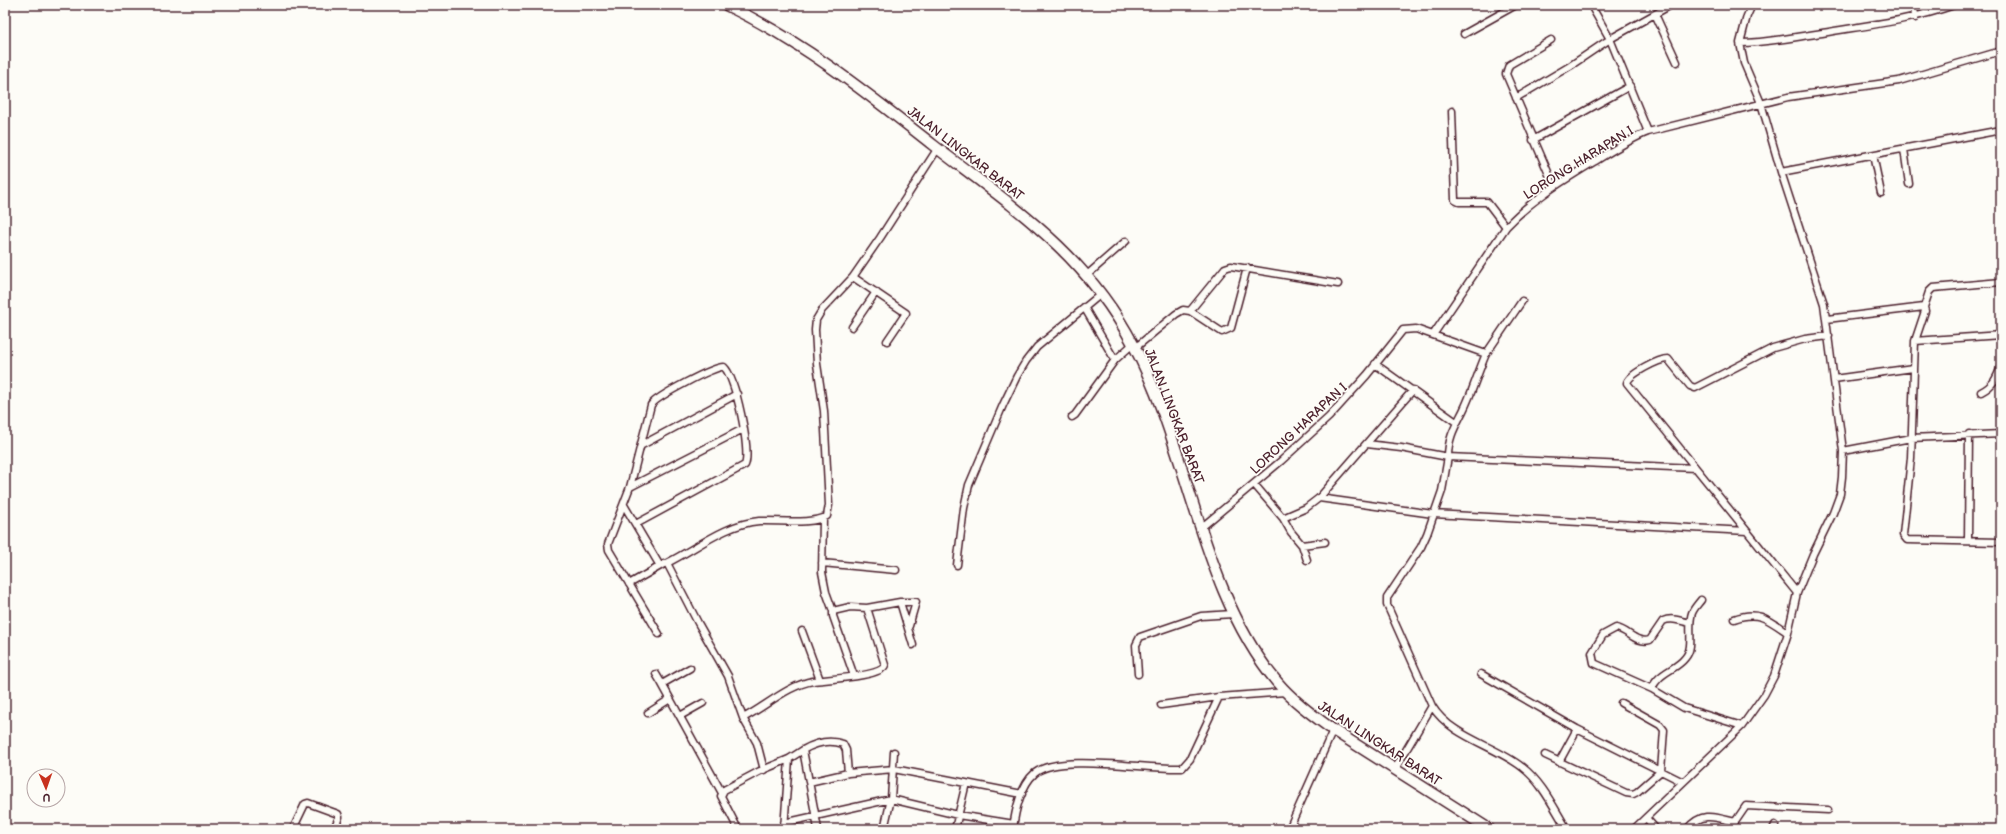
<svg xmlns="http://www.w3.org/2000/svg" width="2006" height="834" font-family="'Balsamiq Sans',sans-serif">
<rect width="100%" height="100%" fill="#fdfcf7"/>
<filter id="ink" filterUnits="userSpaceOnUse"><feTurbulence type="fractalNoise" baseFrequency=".025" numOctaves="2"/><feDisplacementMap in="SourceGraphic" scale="8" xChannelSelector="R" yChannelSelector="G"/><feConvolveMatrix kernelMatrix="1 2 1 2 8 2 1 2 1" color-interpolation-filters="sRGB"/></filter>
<g filter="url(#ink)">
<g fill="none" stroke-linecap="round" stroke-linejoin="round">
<g stroke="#4a1f2b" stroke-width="9">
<path id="minor" d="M 1914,5 L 1915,18
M 1593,9 L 1610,39 L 1648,132
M 1655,14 L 1677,62
M 1464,34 L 1516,5
M 1551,40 L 1509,65 L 1506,74 L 1554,186
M 1740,43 C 1768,43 1794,37 1822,33 C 1868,25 1909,21 1954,5
M 1516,98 L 1570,66 L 1610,39 L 1671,5
M 1452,111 L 1455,200 L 1459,202 L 1487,202 L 1506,227
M 1533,140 L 1630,86
M 1904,149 L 1909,184
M 1873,155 L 1881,193
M 1781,172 L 2001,130
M 1087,275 L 1126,241
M 853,277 L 906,313 L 887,341
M 1084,307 L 1115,360 L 1133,344
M 1924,307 L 1929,292 L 1933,288 L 2001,282
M 1190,311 L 1222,332 L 1231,328 L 1247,268
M 1827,319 L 1924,307 L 1925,311 L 1915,341 L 2001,335
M 852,327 L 876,292
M 1433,335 L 1506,227 C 1531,200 1561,182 1592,163 C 1610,152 1628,140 1648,132 L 1788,97 L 1899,81 L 2001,51
M 1915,341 L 1911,458 L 1903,535 L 1907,540 L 2001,542
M 1135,348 L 1176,314 L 1183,310 L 1190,311 L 1225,268 L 1231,266 L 1338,284
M 1375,364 L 1456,422
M 1834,379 L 1913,368
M 1981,392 C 1993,386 1997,378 2001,366
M 1072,417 L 1075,415 L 1115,360
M 1367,444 L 1401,448 L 1448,457 C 1448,438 1455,427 1463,411 C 1472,393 1478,372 1486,354
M 642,445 L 737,394
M 1843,451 L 1911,438 L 2001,434
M 1254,484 L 1283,518 L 1291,532 L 1302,545 L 1307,560
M 630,487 L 743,429
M 1319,498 L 1433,514 L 1747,531
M 624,505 L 660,566
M 823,518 L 822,572 L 826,592 L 833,611
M 1283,518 L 1306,508 L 1319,498 L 1413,390
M 636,524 L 745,465 C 751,451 736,378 724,367 C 716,365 656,397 651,405 L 630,487 L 608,544 L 609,550 L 659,634
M 1202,527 L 1281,461 L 1329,417 L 1367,375 L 1403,330 L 1416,329 L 1486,354 L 1522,301
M 1968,540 L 1969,434
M 1302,545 L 1325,542
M 822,563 L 896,570
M 957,565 L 964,508 L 969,485 L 1003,405 L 1017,376 L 1026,361 L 1037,347 L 1101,294
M 629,584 L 664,564
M 1797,593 L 1627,383 C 1629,374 1659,359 1668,359 L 1690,386 L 1695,388 L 1773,348 L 1805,339 L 1829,336
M 1701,600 C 1698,604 1694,608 1692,613 C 1687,626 1695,647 1685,658 C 1676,670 1657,673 1652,689 L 1684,708 L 1742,726
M 900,602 L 916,602 L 909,626
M 867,608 L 900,602 L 913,645
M 1734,619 C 1758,610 1768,619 1788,633
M 802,631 L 820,680
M 690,668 L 662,684 L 722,793
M 656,674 L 662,684
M 1138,674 L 1136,645 L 1140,637 L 1201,616 L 1233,614
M 1481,674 L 1577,729 L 1683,782
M 1652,689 L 1594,663 L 1592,653 L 1603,635 L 1616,628 C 1628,630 1636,644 1650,640 L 1663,621 C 1672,617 1681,621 1690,623
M 1161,705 L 1219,697
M 1432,706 C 1451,737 1494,745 1522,767 C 1542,782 1554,808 1567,829
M 648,713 L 670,699
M 680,716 L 703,703
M 743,718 C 765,707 788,685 813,681 C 826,679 882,677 885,665 L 867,608 L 850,607 L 833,611 L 833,616 L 854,676
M 803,750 C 815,743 829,739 843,744 L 846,750 L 848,773
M 1545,755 L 1626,793 L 1633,794 L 1637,792 L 1661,771 L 1664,730 L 1660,725 L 1621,703
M 1559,762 L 1577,729
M 1395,769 L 1432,706 L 1387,605 L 1387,598 L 1421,547 L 1427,534 L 1442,491 L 1448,457 L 1695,468
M 764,770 L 757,743 L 743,718 L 728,676 L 698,623 L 667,563 C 697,548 726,524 759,521 C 777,520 813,525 827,516 L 829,505 L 824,411 L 817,364 L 815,330 L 816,320 L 822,310 L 853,277 L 880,238 L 938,148
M 809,782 L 848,773 L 894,769 L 1022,794
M 1646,818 L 1656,829
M 1735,822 L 1746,806 L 1828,810
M 784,823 L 891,799 L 958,815 L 1014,824
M 293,829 L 305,804 L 308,803 L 338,814 L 339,817 L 334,829
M 738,829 L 721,796 L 724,790 L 760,771 L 789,759 L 803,750 L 818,829
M 784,829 L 789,759
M 884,829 L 891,799 L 894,752
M 955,829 L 966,783
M 1013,829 C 1015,811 1021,785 1035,773 C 1059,753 1149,770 1182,768 L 1190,759 L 1219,697 L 1286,692
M 1289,829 L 1333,730
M 1634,829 L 1742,726 L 1764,695 L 1774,676 L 1788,633 L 1797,593 L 1813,554 L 1833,513 L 1840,494 L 1842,477 L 1843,451 L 1824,304 L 1781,172 L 1761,103 L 1744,63 L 1740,43 L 1747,16 L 1752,5
M 1687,829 C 1703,811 1714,817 1735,822 L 1732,829
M 1773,829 L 1775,825"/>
</g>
<g stroke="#4a1f2b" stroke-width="13">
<path id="trunk" d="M 726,5 C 802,41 867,93 933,145 C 1012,206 1085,253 1133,344 C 1190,450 1200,590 1277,682 C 1293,701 1314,716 1333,730 L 1489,829"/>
</g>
<use href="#minor" stroke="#fdfcf7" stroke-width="6"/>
<use href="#trunk" stroke="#fdfcf7" stroke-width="10"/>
</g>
</g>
<g text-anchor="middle" stroke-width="3.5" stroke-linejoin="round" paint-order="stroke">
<g font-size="13" fill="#4a1f2b" stroke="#fdfcf7">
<text transform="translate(966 153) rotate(38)" y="5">JALAN LINGKAR BARAT</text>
<text transform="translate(1578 162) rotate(-32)" y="5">LORONG HARAPAN I</text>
<text transform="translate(1175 416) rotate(69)" y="5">JALAN LINGKAR BARAT</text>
<text transform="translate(1298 428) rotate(-43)" y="5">LORONG HARAPAN I</text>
<text transform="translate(1380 743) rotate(33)" y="5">JALAN LINGKAR BARAT</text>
</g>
</g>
<rect width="2006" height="834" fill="none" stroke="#fdfcf7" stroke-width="20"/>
<rect x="10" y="10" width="1986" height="814" fill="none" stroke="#4a1f2b" stroke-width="1.5" filter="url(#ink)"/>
<g transform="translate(46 788) rotate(178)"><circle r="19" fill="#fdfcf7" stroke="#b5a4a5"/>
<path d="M0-3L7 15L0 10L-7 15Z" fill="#c8321e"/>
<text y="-6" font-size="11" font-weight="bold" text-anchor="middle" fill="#4a1f2b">U</text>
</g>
</svg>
